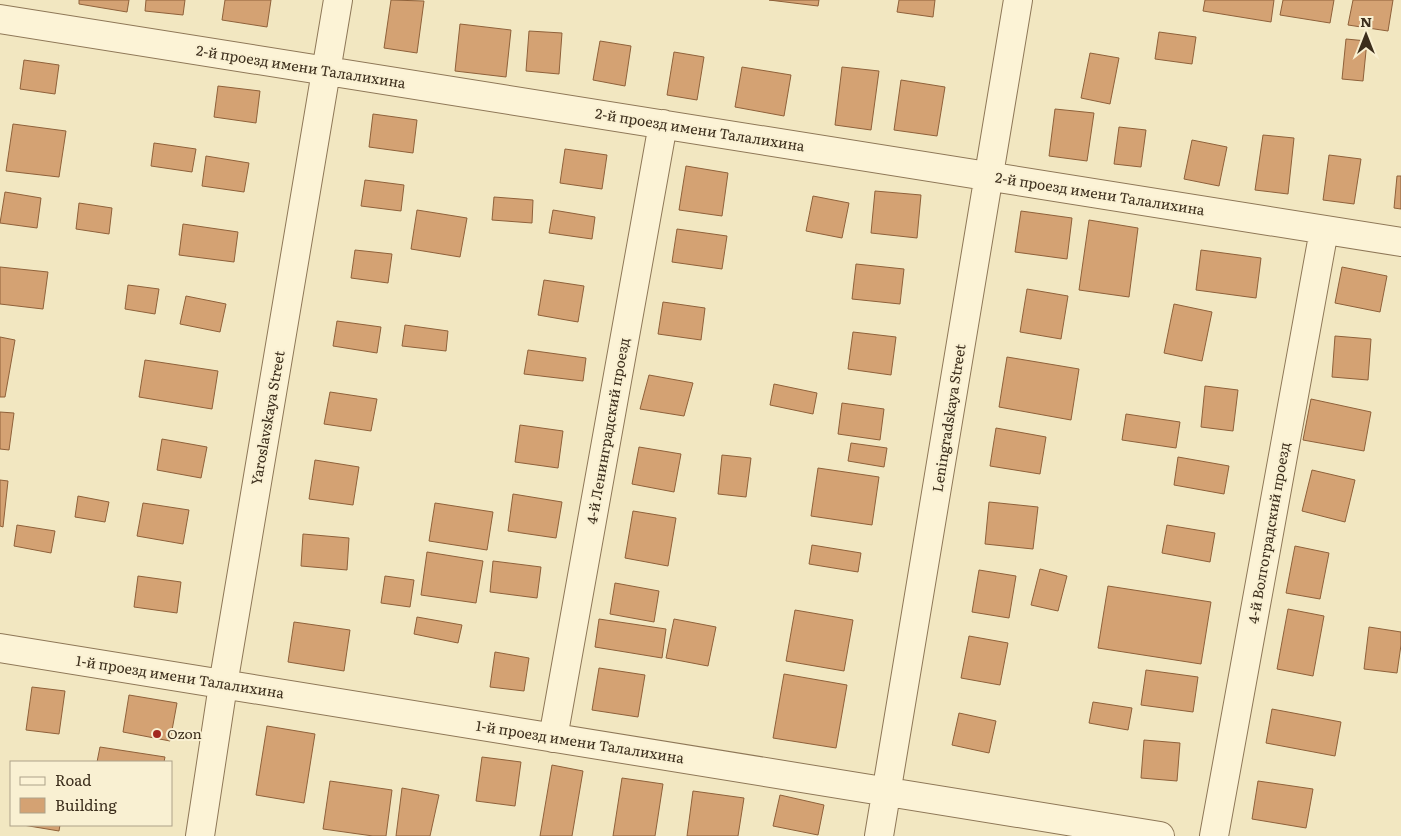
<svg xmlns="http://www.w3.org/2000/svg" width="1401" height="836" font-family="Literata,serif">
<rect width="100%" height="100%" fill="#f2e7c1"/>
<path fill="#d4a273" stroke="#8f613a" d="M 79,0 L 129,0 L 127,12 L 79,4 Z
M 146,0 L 185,0 L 183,15 L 145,11 Z
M 225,0 L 271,0 L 267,27 L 222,20 Z
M 391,0 L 424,1 L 417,53 L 384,48 Z
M 769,0 L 819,0 L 818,6 Z
M 899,0 L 935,0 L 933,17 L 897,12 Z
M 1205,0 L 1274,0 L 1271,22 L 1203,11 Z
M 1283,0 L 1334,0 L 1330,23 L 1280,15 Z
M 1353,0 L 1393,0 L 1388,31 L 1348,25 Z
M 460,24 L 511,30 L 506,77 L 455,71 Z
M 529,31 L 562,33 L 559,74 L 526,71 Z
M 1159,32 L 1196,37 L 1192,64 L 1155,59 Z
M 1346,39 L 1367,41 L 1363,81 L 1342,79 Z
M 600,41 L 631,46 L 625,86 L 593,80 Z
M 674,52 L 704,57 L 697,100 L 667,95 Z
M 1090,53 L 1119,58 L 1110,104 L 1081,98 Z
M 24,60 L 59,65 L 55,94 L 20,89 Z
M 742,67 L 791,75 L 784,116 L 735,107 Z
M 842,67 L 879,71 L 871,130 L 835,125 Z
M 901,80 L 945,87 L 937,136 L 894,130 Z
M 218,86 L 260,91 L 256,123 L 214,117 Z
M 1055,109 L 1094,113 L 1087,161 L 1049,156 Z
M 373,114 L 417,120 L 413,153 L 369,147 Z
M 13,124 L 66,131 L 59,177 L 6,171 Z
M 1119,127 L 1146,130 L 1141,167 L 1114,164 Z
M 1263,135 L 1294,138 L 1288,194 L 1255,190 Z
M 1192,140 L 1227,147 L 1219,186 L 1184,179 Z
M 154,143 L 196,149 L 192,172 L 151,166 Z
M 565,149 L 607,155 L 602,189 L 560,183 Z
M 1329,155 L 1361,159 L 1354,204 L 1323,200 Z
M 206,156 L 249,163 L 244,192 L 202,186 Z
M 686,166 L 728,173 L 722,216 L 679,210 Z
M 1397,176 L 1401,176 L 1401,209 L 1394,208 Z
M 365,180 L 404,185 L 401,211 L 361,206 Z
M 875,191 L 921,195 L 917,238 L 871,233 Z
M 5,192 L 41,198 L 37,228 L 0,223 Z
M 813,196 L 849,203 L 842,238 L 806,231 Z
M 494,197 L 533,200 L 532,223 L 492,220 Z
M 79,203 L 112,208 L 109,234 L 76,229 Z
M 417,210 L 467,218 L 460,257 L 411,249 Z
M 553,210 L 595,217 L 592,239 L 549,233 Z
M 1021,211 L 1072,218 L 1067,259 L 1015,252 Z
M 1089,220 L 1138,228 L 1129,297 L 1079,290 Z
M 183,224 L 238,232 L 234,262 L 179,255 Z
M 677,229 L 727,236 L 722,269 L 672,262 Z
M 355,250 L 392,254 L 388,283 L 351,278 Z
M 1201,250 L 1261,258 L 1256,298 L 1196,290 Z
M 856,264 L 904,269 L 900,304 L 852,299 Z
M 0,267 L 48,272 L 43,309 L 0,304 Z
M 1342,267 L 1387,276 L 1380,312 L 1335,303 Z
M 544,280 L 584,286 L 578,322 L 538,315 Z
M 128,285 L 159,289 L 155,314 L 125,309 Z
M 1027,289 L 1068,296 L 1061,339 L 1020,332 Z
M 186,296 L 226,304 L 220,332 L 180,324 Z
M 663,302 L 705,308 L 701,340 L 658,334 Z
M 1174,304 L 1212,312 L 1202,361 L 1164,353 Z
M 337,321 L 381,327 L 377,353 L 333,346 Z
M 405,325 L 448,331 L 446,351 L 402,346 Z
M 853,332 L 896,337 L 891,375 L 848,369 Z
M 1335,336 L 1371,339 L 1368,380 L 1332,377 Z
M 0,337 L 15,340 L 5,397 L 0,397 Z
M 528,350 L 586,358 L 583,381 L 524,374 Z
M 1007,357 L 1079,369 L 1071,420 L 999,407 Z
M 145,360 L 218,371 L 212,409 L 139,397 Z
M 649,375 L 693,383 L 684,416 L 640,409 Z
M 774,384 L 817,393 L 813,414 L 770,405 Z
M 1205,386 L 1238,390 L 1233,431 L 1201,427 Z
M 330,392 L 377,399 L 371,431 L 324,424 Z
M 1311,399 L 1371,412 L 1364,451 L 1303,440 Z
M 842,403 L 884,409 L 880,440 L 838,434 Z
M 0,412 L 14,413 L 9,450 L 0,449 Z
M 1126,414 L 1180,422 L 1176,448 L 1122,440 Z
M 520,425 L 563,431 L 558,468 L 515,462 Z
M 996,428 L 1046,437 L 1040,474 L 990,466 Z
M 162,439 L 207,447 L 201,478 L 157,470 Z
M 851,443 L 887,448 L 884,467 L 848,461 Z
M 639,447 L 681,454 L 674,492 L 632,484 Z
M 722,455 L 751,458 L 746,497 L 718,494 Z
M 1178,457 L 1229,466 L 1224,494 L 1174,485 Z
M 315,460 L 359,467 L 353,505 L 309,499 Z
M 818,468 L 879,477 L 872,525 L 811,516 Z
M 1312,470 L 1355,480 L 1345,522 L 1302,511 Z
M 0,480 L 8,481 L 3,527 L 0,526 Z
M 513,494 L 562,502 L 556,538 L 508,531 Z
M 78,496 L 109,502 L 105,522 L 75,517 Z
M 989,502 L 1038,507 L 1033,549 L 985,544 Z
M 143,503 L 189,510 L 183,544 L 137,536 Z
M 435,503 L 493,512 L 487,550 L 429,541 Z
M 633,511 L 676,518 L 668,566 L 625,558 Z
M 17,525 L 55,531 L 51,553 L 14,546 Z
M 1167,525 L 1215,533 L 1210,562 L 1162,553 Z
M 303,534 L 349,538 L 347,570 L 301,566 Z
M 812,545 L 861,553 L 858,572 L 809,564 Z
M 1295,546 L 1329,553 L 1320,599 L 1286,593 Z
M 427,552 L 483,561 L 476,603 L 421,595 Z
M 493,561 L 541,567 L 537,598 L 490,592 Z
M 1040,569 L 1067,576 L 1058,611 L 1031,605 Z
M 979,570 L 1016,576 L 1009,618 L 972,612 Z
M 138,576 L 181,582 L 177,613 L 134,607 Z
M 385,576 L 414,580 L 410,607 L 381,603 Z
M 615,583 L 659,591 L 654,622 L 610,614 Z
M 1108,586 L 1211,602 L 1201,664 L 1098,648 Z
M 1288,609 L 1324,616 L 1313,676 L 1277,669 Z
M 795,610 L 853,620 L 844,671 L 786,661 Z
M 417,617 L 462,625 L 458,643 L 414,634 Z
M 599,619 L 666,629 L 662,658 L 595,647 Z
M 674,619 L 716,627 L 708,666 L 666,658 Z
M 294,622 L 350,630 L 344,671 L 288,662 Z
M 1369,627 L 1401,632 L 1401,645 L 1397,673 L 1364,669 Z
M 969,636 L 1008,643 L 1000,685 L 961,678 Z
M 495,652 L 529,658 L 524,691 L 490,687 Z
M 599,668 L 645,675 L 638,717 L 592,710 Z
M 1146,670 L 1198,677 L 1193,712 L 1141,705 Z
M 784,674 L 847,685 L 836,748 L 773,738 Z
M 32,687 L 65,691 L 59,734 L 26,730 Z
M 129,695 L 177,703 L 170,741 L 123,732 Z
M 1093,702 L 1132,708 L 1128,730 L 1089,723 Z
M 1272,709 L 1341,722 L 1335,756 L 1266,743 Z
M 959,713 L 996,721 L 989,753 L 952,745 Z
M 267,726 L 315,734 L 304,803 L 256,795 Z
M 1144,740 L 1180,743 L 1177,781 L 1141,778 Z
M 100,747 L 165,757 L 164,762 L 97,762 Z
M 482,757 L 521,762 L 515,806 L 476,801 Z
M 552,765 L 583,771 L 572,836 L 540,836 Z
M 622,778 L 663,784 L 655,836 L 613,836 Z
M 330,781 L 392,790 L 386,836 L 373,836 L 323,829 Z
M 1258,781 L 1313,789 L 1306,828 L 1252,819 Z
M 402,788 L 439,795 L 430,836 L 396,836 Z
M 693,791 L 744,798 L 738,836 L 687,836 Z
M 780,795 L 824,805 L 818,835 L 773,826 Z
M 23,825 L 60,825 L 59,831 Z"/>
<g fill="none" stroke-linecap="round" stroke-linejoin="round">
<g stroke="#8e7757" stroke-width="30">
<path id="minor" d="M 0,19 L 1401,242
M 0,648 L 1160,836
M 553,738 L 663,124
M 200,836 L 223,685 L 338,0
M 879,836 L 1018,0
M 1214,836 L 1324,230"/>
</g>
<use href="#minor" stroke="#fcf3d6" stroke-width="28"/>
</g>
<circle fill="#a32821" stroke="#f9f0d2" stroke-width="2" cx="157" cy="734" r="5"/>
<g text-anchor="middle" stroke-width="4" stroke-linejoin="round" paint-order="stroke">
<g font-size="14" fill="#3c2e1c" stroke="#f9f0d2">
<text transform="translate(301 67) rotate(9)" y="5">2-й проезд имени Талалихина</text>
<text transform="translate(700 130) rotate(9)" y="5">2-й проезд имени Талалихина</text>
<text transform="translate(1100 194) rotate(9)" y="5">2-й проезд имени Талалихина</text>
<text transform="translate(268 418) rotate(-80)" y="5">Yaroslavskaya Street</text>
<text transform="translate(949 418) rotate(-81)" y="5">Leningradskaya Street</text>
<text transform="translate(608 431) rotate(-80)" y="5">4-й Ленинградский проезд</text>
<text transform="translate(1269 533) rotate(-80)" y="5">4-й Волгоградский проезд</text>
<text transform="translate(180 677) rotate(9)" y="5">1-й проезд имени Талалихина</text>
<text transform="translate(580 742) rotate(9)" y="5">1-й проезд имени Талалихина</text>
</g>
<g font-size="14" fill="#3c2e1c" stroke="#f9f0d2" text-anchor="start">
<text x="167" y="739">Ozon</text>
</g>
</g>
<rect x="10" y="761" width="162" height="65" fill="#f9f0d2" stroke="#ada289"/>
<rect x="20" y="777" width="25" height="8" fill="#fcf3d6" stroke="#ada289"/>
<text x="55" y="786" font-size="15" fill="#3c2e1c">Road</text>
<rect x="20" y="798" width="25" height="15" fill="#d4a273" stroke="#ada289"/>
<text x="55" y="811" font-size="15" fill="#3c2e1c">Building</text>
<g transform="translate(1366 35)" stroke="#f9f0d2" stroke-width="4" paint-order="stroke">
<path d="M0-4L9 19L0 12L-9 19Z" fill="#3c2e1c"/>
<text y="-8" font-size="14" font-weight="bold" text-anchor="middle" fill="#3c2e1c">N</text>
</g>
</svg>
